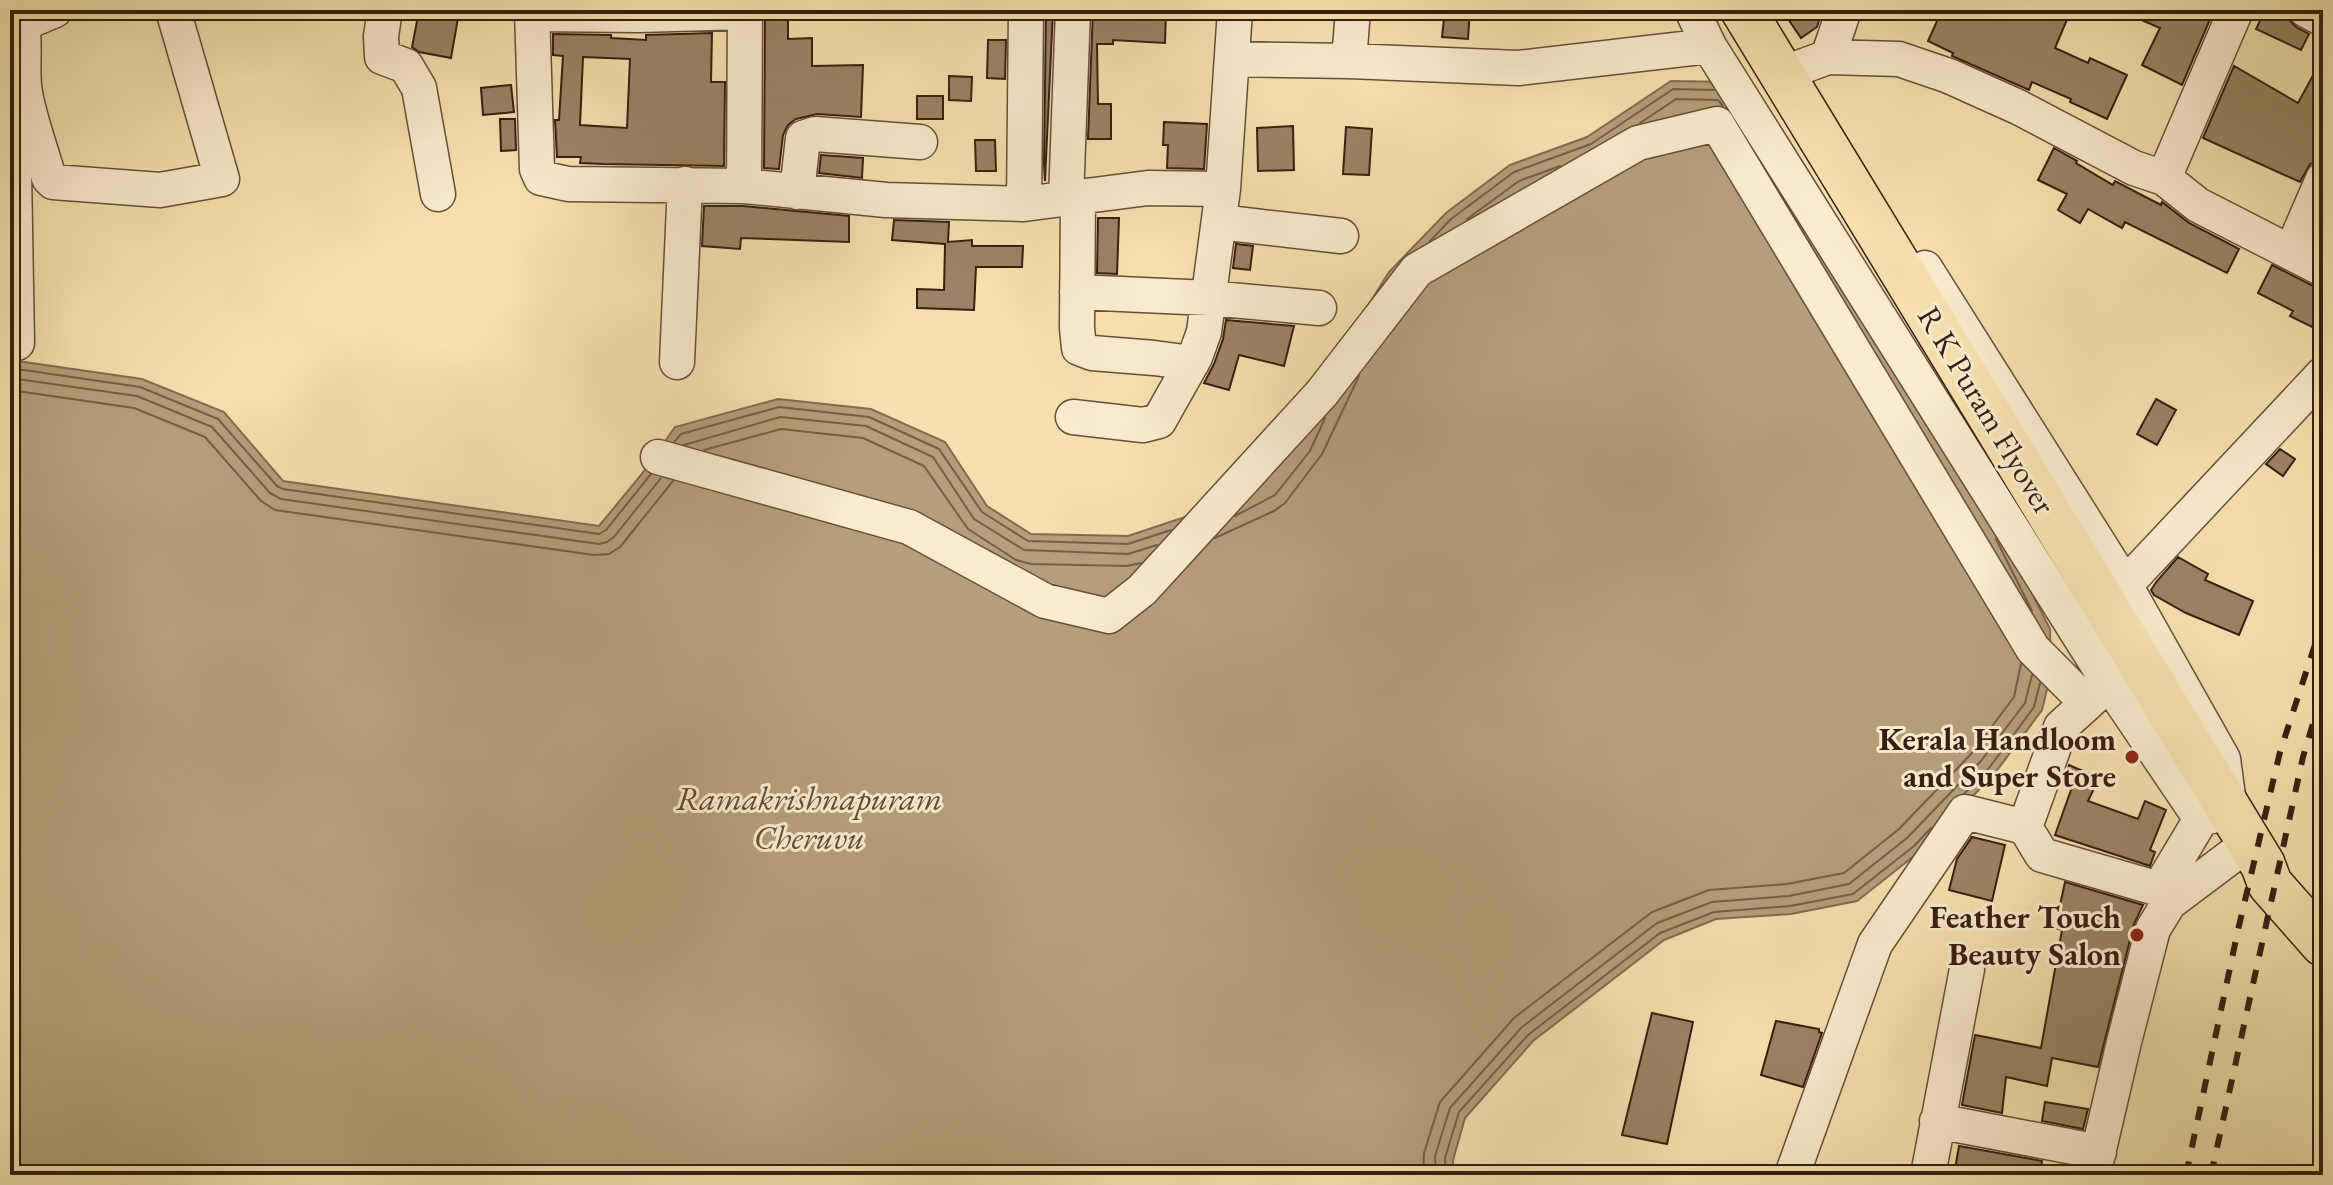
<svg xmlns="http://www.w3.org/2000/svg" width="2333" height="1185" font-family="'EB Garamond',serif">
<rect width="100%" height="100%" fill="#f6e0b0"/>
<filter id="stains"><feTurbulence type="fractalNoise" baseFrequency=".0025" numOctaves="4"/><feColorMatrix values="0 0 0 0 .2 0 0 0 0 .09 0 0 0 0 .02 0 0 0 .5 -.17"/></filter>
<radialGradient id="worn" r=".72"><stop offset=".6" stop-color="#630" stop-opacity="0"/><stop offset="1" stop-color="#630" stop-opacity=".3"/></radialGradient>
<path fill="#b59e7a" stroke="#826b50" stroke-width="2" d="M 1671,81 L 1729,82 L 1986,502 L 2050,629 L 2051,673 L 2042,710 L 1995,773 L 1919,852 L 1857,901 L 1791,914 L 1716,919 L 1664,940 L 1533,1041 L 1465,1118 L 1453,1160 L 1454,1175 L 10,1175 L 10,360 L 142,379 L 224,412 L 283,481 L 599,526 L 641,475 L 675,427 L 778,399 L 871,409 L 945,442 L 987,506 L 1031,534 L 1128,536 L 1212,508 L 1325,374 L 1389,272 L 1446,213 L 1510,165 L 1587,137 Z"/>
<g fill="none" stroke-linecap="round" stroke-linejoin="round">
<path stroke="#765e46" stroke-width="2" d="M 1640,123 L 1676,99 L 1718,100 L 1723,106
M 1467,219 L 1519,181 L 1560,166
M 1430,241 L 1451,219 L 1514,172 L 1591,144 L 1673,89 L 1714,90
M 10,368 L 140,387 L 218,419 L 277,486 L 283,489 L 599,534 L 606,530 L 651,474
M 10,378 L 137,396 L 212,427 L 270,493 L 281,499 L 599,544 L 607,542 L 614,537 L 661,478
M 10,390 L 134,408 L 205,437 L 261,501 L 275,510 L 594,555 L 609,554 L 620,547 L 673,481
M 674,442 L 681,434 L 779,407 L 869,417 L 939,449 L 982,512 L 1028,541 L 1128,544 L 1171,530
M 684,445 L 780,417 L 866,426 L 933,457 L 974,519 L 1024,550 L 1128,554 L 1157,545
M 704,450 L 781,429 L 863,438 L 924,466 L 968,529 L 1016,560 L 1031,564 L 1127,566 L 1141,563
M 1235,516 L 1275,495 L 1310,451 L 1325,418
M 1215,538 L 1274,511 L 1285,503 L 1322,454 L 1359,376
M 1996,539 L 2032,611
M 1964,794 L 1989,768 L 2034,707 L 2040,683
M 1423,1175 L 1424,1153 L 1440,1102 L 1514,1018 L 1652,912 L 1709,890 L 1787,884 L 1844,873 L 1899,829 L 1972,753 L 2014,697 L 2021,664
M 1436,1175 L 1435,1156 L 1450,1108 L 1522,1027 L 1657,923 L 1712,902 L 1789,896 L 1849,884 L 1907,838 L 1981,761 L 2025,703 L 2032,675
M 1446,1175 L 1445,1158 L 1459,1112 L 1528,1035 L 1660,933 L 1714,912 L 1790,906 L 1853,894 L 1914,846 L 1931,828"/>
</g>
<path fill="#9a8364" stroke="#361e12" stroke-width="2" fill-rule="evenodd" d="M 1046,10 L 1053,10 L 1045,181 L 1044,164 Z
M 1093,10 L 1166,12 L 1165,43 L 1113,40 L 1113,44 L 1097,44 L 1098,104 L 1111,104 L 1111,139 L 1088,139 Z
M 1445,10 L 1470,10 L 1468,39 L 1442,37 Z
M 1782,10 L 1816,10 L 1820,17 L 1817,27 L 1801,38 Z
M 1942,10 L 2071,10 L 2055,48 L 2088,63 L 2090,58 L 2127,75 L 2107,119 L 2070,102 L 2071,99 L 2032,82 L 2029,90 L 1952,56 L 1953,53 L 1928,41 Z
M 2119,10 L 2214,10 L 2182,85 L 2142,65 L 2160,28 Z
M 2265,10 L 2276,10 L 2287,15 L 2290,21 L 2296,27 L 2309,34 L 2301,50 L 2256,29 Z
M 419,11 L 458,18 L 451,58 L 419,52 L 412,47 Z
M 765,19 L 788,19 L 788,39 L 812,38 L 812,66 L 863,65 L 861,117 L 817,114 L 796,119 L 788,125 L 783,135 L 779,169 L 764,168 Z
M 712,33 L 711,82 L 725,82 L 724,166 L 604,164 L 580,163 L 581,157 L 557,157 L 555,120 L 559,120 L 563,56 L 553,55 L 553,34 L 611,35 L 611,38 L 646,40 L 646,35 ZM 583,57 L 630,59 L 627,128 L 580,125 Z
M 988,40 L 1006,40 L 1005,79 L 987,78 Z
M 2323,57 L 2323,159 L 2310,164 L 2300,182 L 2203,138 L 2234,66 L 2298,103 Z
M 949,76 L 972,77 L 971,101 L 949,100 Z
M 511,85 L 514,112 L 483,115 L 481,88 Z
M 917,96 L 943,96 L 943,119 L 917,119 Z
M 500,119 L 515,119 L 516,150 L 501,151 Z
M 1164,122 L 1207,124 L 1204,169 L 1167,168 L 1168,145 L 1163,145 Z
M 1293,126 L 1294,170 L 1258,171 L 1257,128 Z
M 1346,127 L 1372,129 L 1369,175 L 1343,174 Z
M 975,140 L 995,140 L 996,171 L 976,171 Z
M 2054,148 L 2077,161 L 2076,163 L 2113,185 L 2115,181 L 2161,205 L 2162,202 L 2189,223 L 2239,249 L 2227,273 L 2125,222 L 2122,228 L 2088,209 L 2080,223 L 2058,210 L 2067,194 L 2038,180 Z
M 821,155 L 863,158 L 862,178 L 819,173 Z
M 704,206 L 743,206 L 849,216 L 849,242 L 741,238 L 740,249 L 702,246 Z
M 1098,218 L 1119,218 L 1117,274 L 1097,273 Z
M 894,220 L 949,222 L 948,242 L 972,240 L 972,246 L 1023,246 L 1022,267 L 976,267 L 974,310 L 917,308 L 917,289 L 944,290 L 945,244 L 892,240 Z
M 1236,244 L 1253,246 L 1250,270 L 1233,268 Z
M 2272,265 L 2323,291 L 2323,303 L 2312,327 L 2290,316 L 2293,311 L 2258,293 Z
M 1226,320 L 1294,326 L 1284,366 L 1239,355 L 1229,390 L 1204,383 L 1214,364 L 1223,339 Z
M 2156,399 L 2176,410 L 2157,445 L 2137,434 Z
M 2280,449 L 2295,459 L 2283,476 L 2266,464 Z
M 2178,557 L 2208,574 L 2205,580 L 2253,601 L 2239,635 L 2186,613 L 2154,595 L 2151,590 L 2157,581 Z
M 2069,765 L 2099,778 L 2088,801 L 2138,819 L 2145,801 L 2166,810 L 2150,850 L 2155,852 L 2150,866 L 2055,835 L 2072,787 L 2062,783 Z
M 1972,837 L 2005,845 L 1992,901 L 1949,890 L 1957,859 Z
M 2065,882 L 2143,905 L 2134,924 L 2098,1067 L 2052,1058 L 2047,1086 L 2006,1077 L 2002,1113 L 1962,1105 L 1975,1035 L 2041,1048 L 2062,930 L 2055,928 Z
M 1652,1013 L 1693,1022 L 1667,1144 L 1622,1135 Z
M 1776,1021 L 1819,1029 L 1819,1032 L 1822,1033 L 1803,1087 L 1761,1075 Z
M 2045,1102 L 2088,1109 L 2083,1129 L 2042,1121 Z
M 1959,1146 L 2042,1161 L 2040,1175 L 1954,1175 Z"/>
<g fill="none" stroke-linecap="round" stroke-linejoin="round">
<g stroke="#664e3a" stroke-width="37">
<path id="minor" d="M 55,10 L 22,24 C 26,47 21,70 25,93 C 30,121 41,150 49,178 L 53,182 L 160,190 L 222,179 L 173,10
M 385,10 L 381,36 L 382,57 L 406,66 L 419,88 L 438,194
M 532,10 L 537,169 L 541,178 L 568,184 L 744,186 L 886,200 L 1024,204 L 1148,188 L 1223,189
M 1692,10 L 1709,46 L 2109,683 L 2201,819
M 2306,10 L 2323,19
M 532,14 L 639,15 L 745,12
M 1828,57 L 1844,10
M 1232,59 L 1349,61 L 1519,68 L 1709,46
M 1349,61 L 1353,10
M 1798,68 L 1828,57 L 1899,59 L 1949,76 L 2018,107 L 2134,168 L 2164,178 L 2198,205 L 2323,269
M 10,108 L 13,113 L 17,343 L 10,342
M 2164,178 L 2236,10
M 744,186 L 745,10
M 797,192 L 803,138 L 815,134 L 920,142
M 1078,198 L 1077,328 L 1079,348 L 1092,353 L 1154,358 L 1192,363
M 1066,199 L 1073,10
M 1024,204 L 1026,10
M 1219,222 L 1341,236
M 2291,253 L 2323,179
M 1925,268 L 2125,585 L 2223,759 L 2230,811 L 2201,819 L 2159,889 L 2169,903
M 1077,292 L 1209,298 L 1319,308
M 677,362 L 685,184
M 1073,417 L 1143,425 L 1159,421 L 1195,357 L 1204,332 L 1223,189 L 1235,10
M 658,457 L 909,527 L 1045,601 L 1109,616 L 1142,590 L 1322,393 L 1417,270 L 1638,143 L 1717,124 L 2033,649 L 2087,703
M 2125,585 L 2323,374
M 2025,827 L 2061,727 L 2104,688
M 1937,1121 L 2099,1152
M 1792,1175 L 1875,944 L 1965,812 L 2025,827 L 2042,855 L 2159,889
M 1928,1175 L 1967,969
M 2093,1175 L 2124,1042 L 2153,929 L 2169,903 L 2249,843"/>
</g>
<g stroke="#361e12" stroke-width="47">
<path id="major" d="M 1743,10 L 2263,865 L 2270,884 L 2323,944"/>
</g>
<use href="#minor" stroke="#f9ebcc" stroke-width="34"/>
<use href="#major" stroke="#f6e0b0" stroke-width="44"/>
<path stroke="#361e12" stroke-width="6" stroke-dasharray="14 14" stroke-linecap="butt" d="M 2186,1175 L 2238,930 L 2280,752 L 2323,620
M 2211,1175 L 2303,757 L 2323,690"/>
</g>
<g fill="#8f2418" stroke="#f9ebcc" stroke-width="3">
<circle cx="2132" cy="757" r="8"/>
<circle cx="2137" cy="935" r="8"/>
</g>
<g text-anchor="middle" stroke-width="6" stroke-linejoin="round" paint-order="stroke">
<g font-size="32" fill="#361e12" stroke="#f9ebcc">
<text transform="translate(1987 410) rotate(59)" y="11">R K Puram Flyover</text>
</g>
<g font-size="32" font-weight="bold" fill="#361e12" stroke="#f9ebcc" text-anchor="end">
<text x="2116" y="750">Kerala Handloom<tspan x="2116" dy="37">and Super Store</tspan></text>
<text x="2121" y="928">Feather Touch<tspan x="2121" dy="37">Beauty Salon</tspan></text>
</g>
<g font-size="34" font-style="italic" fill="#624b36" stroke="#f9ebcc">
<text x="809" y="810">Ramakrishnapuram<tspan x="809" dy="39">Cheruvu</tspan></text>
</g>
</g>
<rect width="2333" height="1185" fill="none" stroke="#f6e0b0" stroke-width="40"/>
<rect x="12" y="12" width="2309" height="1161" fill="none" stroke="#361e12" stroke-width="4"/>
<rect x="20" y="20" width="2293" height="1145" fill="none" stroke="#361e12" stroke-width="2"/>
<rect width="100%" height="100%" filter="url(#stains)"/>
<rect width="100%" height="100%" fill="url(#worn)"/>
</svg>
